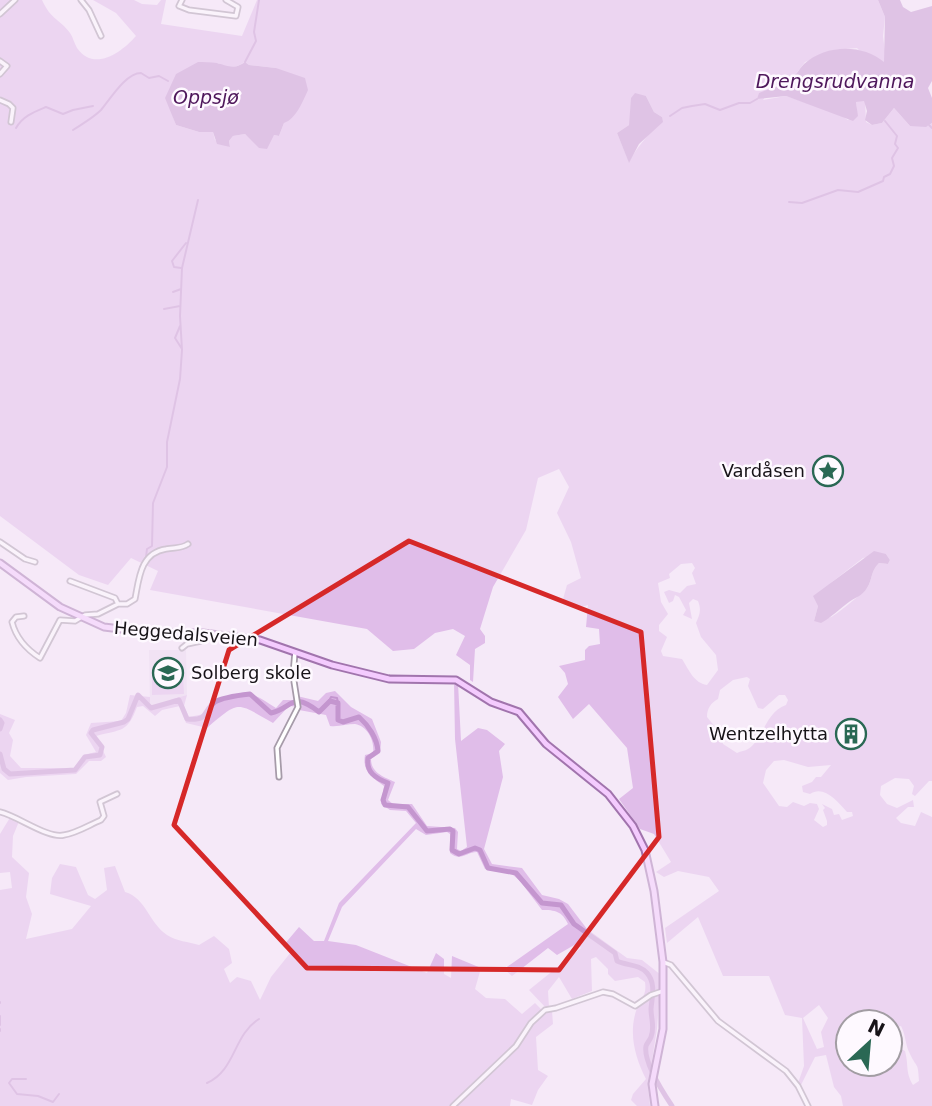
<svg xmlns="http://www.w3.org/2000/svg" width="932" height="1106" font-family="'DejaVu Sans',sans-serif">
<rect width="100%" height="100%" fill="#f5e9f8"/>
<path fill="#ebdaef" d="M 149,650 L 186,650 L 187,695 L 172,699 L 156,709 L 150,706 Z"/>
<path fill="#e0bde9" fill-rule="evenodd" d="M 0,0 L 42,0 C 51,20 60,19 70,33 C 73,37 74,43 77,48 C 94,72 121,53 136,36 L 116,13 L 93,0 L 134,0 L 142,4 L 157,5 L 161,0 L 166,0 L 161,24 L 242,36 L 257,0 L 878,0 L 885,17 L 883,36 L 888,76 L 879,86 L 877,83 L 879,73 L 857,48 L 834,50 L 805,62 L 792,79 L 773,86 L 763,100 L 786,96 L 839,114 L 848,120 L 857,112 L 856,101 L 865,101 L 866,122 L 872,125 L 882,123 L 894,108 L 910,126 L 928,126 L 932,123 L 932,781 L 929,781 L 915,796 L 912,794 L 914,786 L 909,779 L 895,778 L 881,786 L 880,795 L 887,804 L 897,808 L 913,800 L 914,807 L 908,807 L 896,818 L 901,823 L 915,826 L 921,812 L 932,817 L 932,1106 L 843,1106 L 841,1096 L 834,1087 L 826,1055 L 815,1057 L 800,1087 L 798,1083 L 804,1066 L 802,1018 L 785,1015 L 769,976 L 723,976 L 698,917 L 667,943 L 665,928 L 719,891 L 709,877 L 678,871 L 664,877 L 656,872 L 671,862 L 654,834 L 640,829 L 619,799 L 633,788 L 627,748 L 589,704 L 573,719 L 558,697 L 568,684 L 565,673 L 559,666 L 585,660 L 585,650 L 589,646 L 600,644 L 599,629 L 586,627 L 588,605 C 578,608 571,607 563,599 L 567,585 L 581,578 L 571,542 L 557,513 L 569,487 L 559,469 L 538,478 L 526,530 L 493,587 L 480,629 L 485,636 L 485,643 L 475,649 L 473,682 L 470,680 L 470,665 L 456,655 L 465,636 L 453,629 L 435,633 L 414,649 L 393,651 L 367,629 L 150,590 L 158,571 L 131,558 L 108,585 L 79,575 L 0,516 ZM 245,62 L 249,65 L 276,68 L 284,123 L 279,136 L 274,135 L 255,143 L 245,134 L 233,136 L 229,141 L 230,147 L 215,140 L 213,132 L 199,132 L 176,125 C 158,75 177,79 218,63 C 229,70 235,68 245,62 ZM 646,96 L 654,112 L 662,117 C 651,133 638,145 629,162 L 617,133 L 629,125 ZM 886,554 L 890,560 L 888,564 L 879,563 C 870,572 873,579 867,588 C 864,592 836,615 831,617 C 826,619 820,620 814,621 L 818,606 L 832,582 L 863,558 ZM 692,563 L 695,568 L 692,573 L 696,584 L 687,586 L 680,593 L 669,590 L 664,592 L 669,603 L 673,601 L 675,595 L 679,597 L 686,610 L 683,615 L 692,619 L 689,603 L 693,599 L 698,601 C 702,611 699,615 696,623 L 701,637 L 716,655 L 718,670 L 707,685 C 694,683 689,670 682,659 L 663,656 L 661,651 L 667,637 L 659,631 L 659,625 L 668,614 L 661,602 L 658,583 L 670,578 L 669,574 L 681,564 ZM 747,677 L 750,679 L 748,686 L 758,708 L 763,709 L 779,695 L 785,695 L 788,700 L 786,705 C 765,712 764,739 748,749 C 745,751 741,751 737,753 L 723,744 L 720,733 L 707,717 C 707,708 711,703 718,699 L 720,690 L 733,680 ZM 784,760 L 808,767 L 831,765 L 821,777 L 816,777 L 812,782 L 802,786 L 803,792 L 810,794 C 824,785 837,801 847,812 L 852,812 L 853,816 L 842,820 L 839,814 L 834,815 L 832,809 L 822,804 L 825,808 L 823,810 L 827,821 L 827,825 L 823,827 L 814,820 L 819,809 L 817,804 L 810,803 L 804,806 L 793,802 L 787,807 L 779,806 L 763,783 L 766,770 L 774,761 ZM 819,1005 L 828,1018 L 821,1032 L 824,1047 L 817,1049 L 803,1018 ZM 848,1022 L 890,1022 L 890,1064 L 848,1064 ZM 901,1026 C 906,1035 905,1045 910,1054 C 917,1069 918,1061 919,1081 L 913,1085 C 905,1071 909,1066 905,1051 L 894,1045 L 897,1027 Z
M 183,676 L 184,694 L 152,695 L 152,677 Z
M 454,681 L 458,683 L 461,741 L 478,728 L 487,730 L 505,744 L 499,751 L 503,777 L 484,849 L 492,864 L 522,868 L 542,895 L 559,899 L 568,904 L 587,929 L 627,958 L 642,960 L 661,975 L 657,1029 L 648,1086 L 650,1106 L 637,1106 L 631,1100 L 633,1094 L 646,1079 C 635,1057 628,1033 637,1008 C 641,996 647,997 645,982 L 638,977 L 615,981 L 608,974 L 608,969 L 596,957 L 591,959 L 592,991 L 572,999 L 559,977 L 548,991 L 549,1008 L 546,1008 L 529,990 L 581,948 L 576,944 L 557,955 L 548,948 L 512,976 L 504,969 L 568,924 C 562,911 555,910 542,910 L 520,881 L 512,874 L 485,869 L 477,852 C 466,852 461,862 450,853 L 450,834 L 447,832 L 426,835 L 416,829 L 342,907 L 328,941 L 356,945 L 427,973 L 436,953 L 444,959 L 444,974 L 451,978 L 452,956 L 481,968 L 475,989 L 486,998 L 505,999 L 522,1014 L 535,1003 L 544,1012 L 552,1011 L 553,1024 L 536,1037 L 538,1070 L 548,1076 L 538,1090 L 532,1105 L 511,1099 L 510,1106 L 0,1106 L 0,890 L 12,888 L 10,872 L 0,873 L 0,834 L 11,816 L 20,819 L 13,836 L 12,857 L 29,873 L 26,897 L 32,914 L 26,939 L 72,929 L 91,906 L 50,894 L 52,878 L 60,864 L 76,867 L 88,895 L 95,899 L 107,890 L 104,868 L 115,866 L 125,892 C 146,898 149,923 167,935 C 176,941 189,942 199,945 L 214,936 L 229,949 L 232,963 L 224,969 L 230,983 L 237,977 L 251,981 L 260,1000 L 271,977 L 291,952 L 283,946 L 299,927 L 314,941 L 324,941 L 339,903 L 416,823 L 406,811 L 390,810 L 381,804 L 384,786 C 372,777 362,772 365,755 L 373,753 C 375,742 368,726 355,724 C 347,724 339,727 330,726 L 326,715 L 299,710 L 300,707 L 289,706 L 273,723 C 236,702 240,700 207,728 L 186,723 L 180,706 L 162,710 L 155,716 L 143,706 L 137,707 C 127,733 122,729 96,736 L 106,757 L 101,761 L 89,761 L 76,774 L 26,777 L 8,780 L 0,773 L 0,714 L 15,720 L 9,733 L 13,740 L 10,756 L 21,768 L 74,768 L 83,755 L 96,752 L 86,735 L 91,723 L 121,721 L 126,713 L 130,695 L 150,697 L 150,706 L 156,709 L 172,699 L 187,695 L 184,706 L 189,717 L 204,714 L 213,700 C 246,691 246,688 276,708 L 283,700 L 298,700 L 297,696 L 318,701 L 326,693 L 335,691 L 351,707 L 372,719 L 381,742 L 380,753 L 371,759 C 371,773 384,777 395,782 L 388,800 L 393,804 L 412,804 L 427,826 L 455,828 L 458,832 L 457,849 L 461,851 L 467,847 L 455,739 Z"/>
<path fill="#c496cf" d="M 878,0 L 900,0 L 903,7 L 911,12 L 932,6 L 932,81 L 928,88 L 932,98 L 932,123 L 926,127 L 910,126 L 894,108 L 882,123 L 872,125 L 865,120 L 867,111 L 864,101 L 856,102 L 858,116 L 853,121 L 786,96 L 757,99 L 759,93 C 769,89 781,86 789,80 C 796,76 799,69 804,64 C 826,44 863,44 884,62 L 885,17 Z
M 198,62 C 204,62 211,62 217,63 C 229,66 233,70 245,62 L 249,65 L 276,68 L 305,78 L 308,90 C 303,101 296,119 284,123 L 279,136 L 274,135 L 267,149 L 259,148 L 245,134 L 233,136 L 229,141 L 230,147 L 217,144 L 213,132 L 199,132 L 176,125 L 165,98 L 176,74 Z
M 635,93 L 646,96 L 654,112 L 662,117 L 663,122 L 639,144 L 629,163 L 617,133 L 629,125 L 631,98 Z
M 874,551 L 886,554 L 890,560 L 888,564 L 879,563 C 870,572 873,579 867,588 C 862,596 856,597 849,602 C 839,609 832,617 821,623 L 814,621 L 818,606 L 813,596 Z"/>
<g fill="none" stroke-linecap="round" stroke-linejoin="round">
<path stroke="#c496cf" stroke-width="2" d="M 245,62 L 256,41 L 254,32 L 259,0
M 670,116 L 682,108 L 692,106 L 705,104 L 720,110 L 739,103 L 750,103 L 757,99
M 929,125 L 932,128
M 16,128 C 23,116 34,112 46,107 L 63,114 L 73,110 L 93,106
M 73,130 C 82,124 93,118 101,110 C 111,98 126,73 141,73 L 149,78 L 159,76 L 168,81
M 789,202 L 802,203 L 838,190 L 858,192 L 883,181 L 884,177 L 890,174 L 894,166 L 892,158 L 898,148 L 895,144 L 897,136 L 885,121
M 181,268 L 174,267 L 172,261 L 186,243
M 173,292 L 181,289
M 164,309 L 180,306
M 180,326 L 175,338 L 182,349
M 140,567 L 146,557 L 147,549 L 152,546 L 153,503 L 167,467 L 167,442 L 180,379 L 182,350 L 180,316 L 182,268 L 198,200
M 328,703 L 331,697 L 337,698 L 338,703
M 0,1003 L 0,1002
M 0,1016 L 0,1025
M 0,1029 L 0,1031
M 26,1079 L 12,1079 L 9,1083 L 17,1094 L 38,1096 L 53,1102 L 59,1094
M 207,1083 C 236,1070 233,1035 259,1019"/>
<path stroke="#c496cf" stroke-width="5" d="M 0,720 L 2,723 L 0,729
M 0,754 L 4,769 L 10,774 L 75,770 L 85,757 L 100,755 L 102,747 L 91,733 L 93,730 L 124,722 L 128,719 L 138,695 L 151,708 L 179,700 L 187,719 C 210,721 202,711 215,702 C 223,697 241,695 250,694 L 271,713 C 292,709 291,690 319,712 L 330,701 L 338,703 L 338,720 L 343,722 L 359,717 C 368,725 377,738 378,751 L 368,758 C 366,772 375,778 388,783 L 383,800 L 385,805 L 408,807 L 427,831 L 450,829 L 453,831 L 452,850 L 459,854 L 475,848 L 480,850 L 488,868 L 516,873 L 542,903 L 561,905 L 574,924 L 615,953 L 617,961 C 628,966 639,964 647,973 C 656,983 652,997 651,1009 C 651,1019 655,1027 651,1037 C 650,1040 647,1043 646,1046 C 643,1062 664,1094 672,1106"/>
<g stroke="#a69ba9" stroke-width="7">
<path id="minor" d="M 81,0 L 89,10 L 101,36
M 182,0 L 179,6 L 189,10 L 236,16 L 238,7 L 226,0
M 0,14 L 15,0
M 0,61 L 7,66 L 0,74
M 0,100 L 9,104 L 13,108 L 11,122
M 0,542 L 25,559 L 35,562
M 118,604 L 127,604 L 135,599 C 139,579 140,553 166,549 C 175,547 181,549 188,544
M 24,616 L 16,617 L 12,622 C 16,638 26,649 40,658 L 60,620 L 75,621 L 85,615 L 98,614 L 118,604 L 115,598 L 70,581
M 182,648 L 187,644 L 201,641 L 203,633
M 279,777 L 277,748 L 298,707 L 293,675 L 295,652
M 0,812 C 18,816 48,839 64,835 C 77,833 89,825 101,820 L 104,816 L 100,802 L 117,794
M 663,962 L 671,965 L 718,1021 L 786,1071 L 798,1086 L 808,1106
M 453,1106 L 516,1046 L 531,1023 L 545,1010 L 556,1008 L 603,992 L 613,994 L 635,1006 L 651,995 L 663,991"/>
</g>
<g stroke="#a174ad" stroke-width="9">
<path id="major" d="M 0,563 L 60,607 L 104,627 L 146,632 L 203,633 L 260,640 L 332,665 L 389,679 L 456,680 L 491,702 L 519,712 L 546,744 L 608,794 L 633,826 L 645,850 L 654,891 L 663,962 L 663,1029 L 652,1084 L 655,1106"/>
</g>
<use href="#minor" stroke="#fff" stroke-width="3.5"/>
<use href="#major" stroke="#f4cbfe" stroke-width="5"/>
</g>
<path d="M0 0H932V1106H0ZM 409,541 L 641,632 L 659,837 L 559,970 L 307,968 L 174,825 L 229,650 Z" fill="#f5e9f8" fill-opacity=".55" fill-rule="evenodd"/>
<path fill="none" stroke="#d62828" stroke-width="5" stroke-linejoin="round" d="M 409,541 L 641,632 L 659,837 L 559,970 L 307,968 L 174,825 L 229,650 Z"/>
<defs>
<g id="sight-ring" transform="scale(1.575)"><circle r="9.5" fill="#fef9ff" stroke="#2a6854" stroke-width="1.5"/><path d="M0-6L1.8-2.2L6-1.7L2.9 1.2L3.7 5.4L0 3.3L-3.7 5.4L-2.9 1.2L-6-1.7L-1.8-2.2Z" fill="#2a6854"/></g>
<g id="school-ring" transform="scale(1.575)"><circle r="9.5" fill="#fef9ff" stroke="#2a6854" stroke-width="1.5"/><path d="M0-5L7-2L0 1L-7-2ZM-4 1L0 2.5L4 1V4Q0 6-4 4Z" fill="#2a6854"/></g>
<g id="building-ring" transform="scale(1.575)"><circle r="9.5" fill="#fef9ff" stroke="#2a6854" stroke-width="1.5"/><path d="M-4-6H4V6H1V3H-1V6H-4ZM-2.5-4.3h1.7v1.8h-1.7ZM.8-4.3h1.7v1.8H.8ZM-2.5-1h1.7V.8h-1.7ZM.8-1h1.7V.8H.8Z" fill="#2a6854"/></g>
</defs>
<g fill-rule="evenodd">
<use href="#sight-ring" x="828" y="471"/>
<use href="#school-ring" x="168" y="673"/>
<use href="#building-ring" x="851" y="734"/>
</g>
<g text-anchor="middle" stroke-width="5" stroke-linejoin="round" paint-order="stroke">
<g font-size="18" fill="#171318" stroke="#fef9ff" text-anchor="end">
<text x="805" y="477">Vardåsen</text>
<text x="191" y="679" text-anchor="start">Solberg skole</text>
<text x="828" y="740">Wentzelhytta</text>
</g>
<g font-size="18" fill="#171318" stroke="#fef9ff">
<text transform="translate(186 634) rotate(5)" y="6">Heggedalsveien</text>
</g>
<g font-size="19" font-style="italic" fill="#4e175b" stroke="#fef9ff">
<text x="835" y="88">Drengsrudvanna</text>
<text x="206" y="104">Oppsjø</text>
</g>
</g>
<g transform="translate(869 1043) rotate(26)"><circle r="33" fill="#fef9ff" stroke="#a29da3" stroke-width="2"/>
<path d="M0-5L12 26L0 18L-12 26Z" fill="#2a6854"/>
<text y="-10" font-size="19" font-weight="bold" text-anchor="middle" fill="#171318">N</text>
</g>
</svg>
